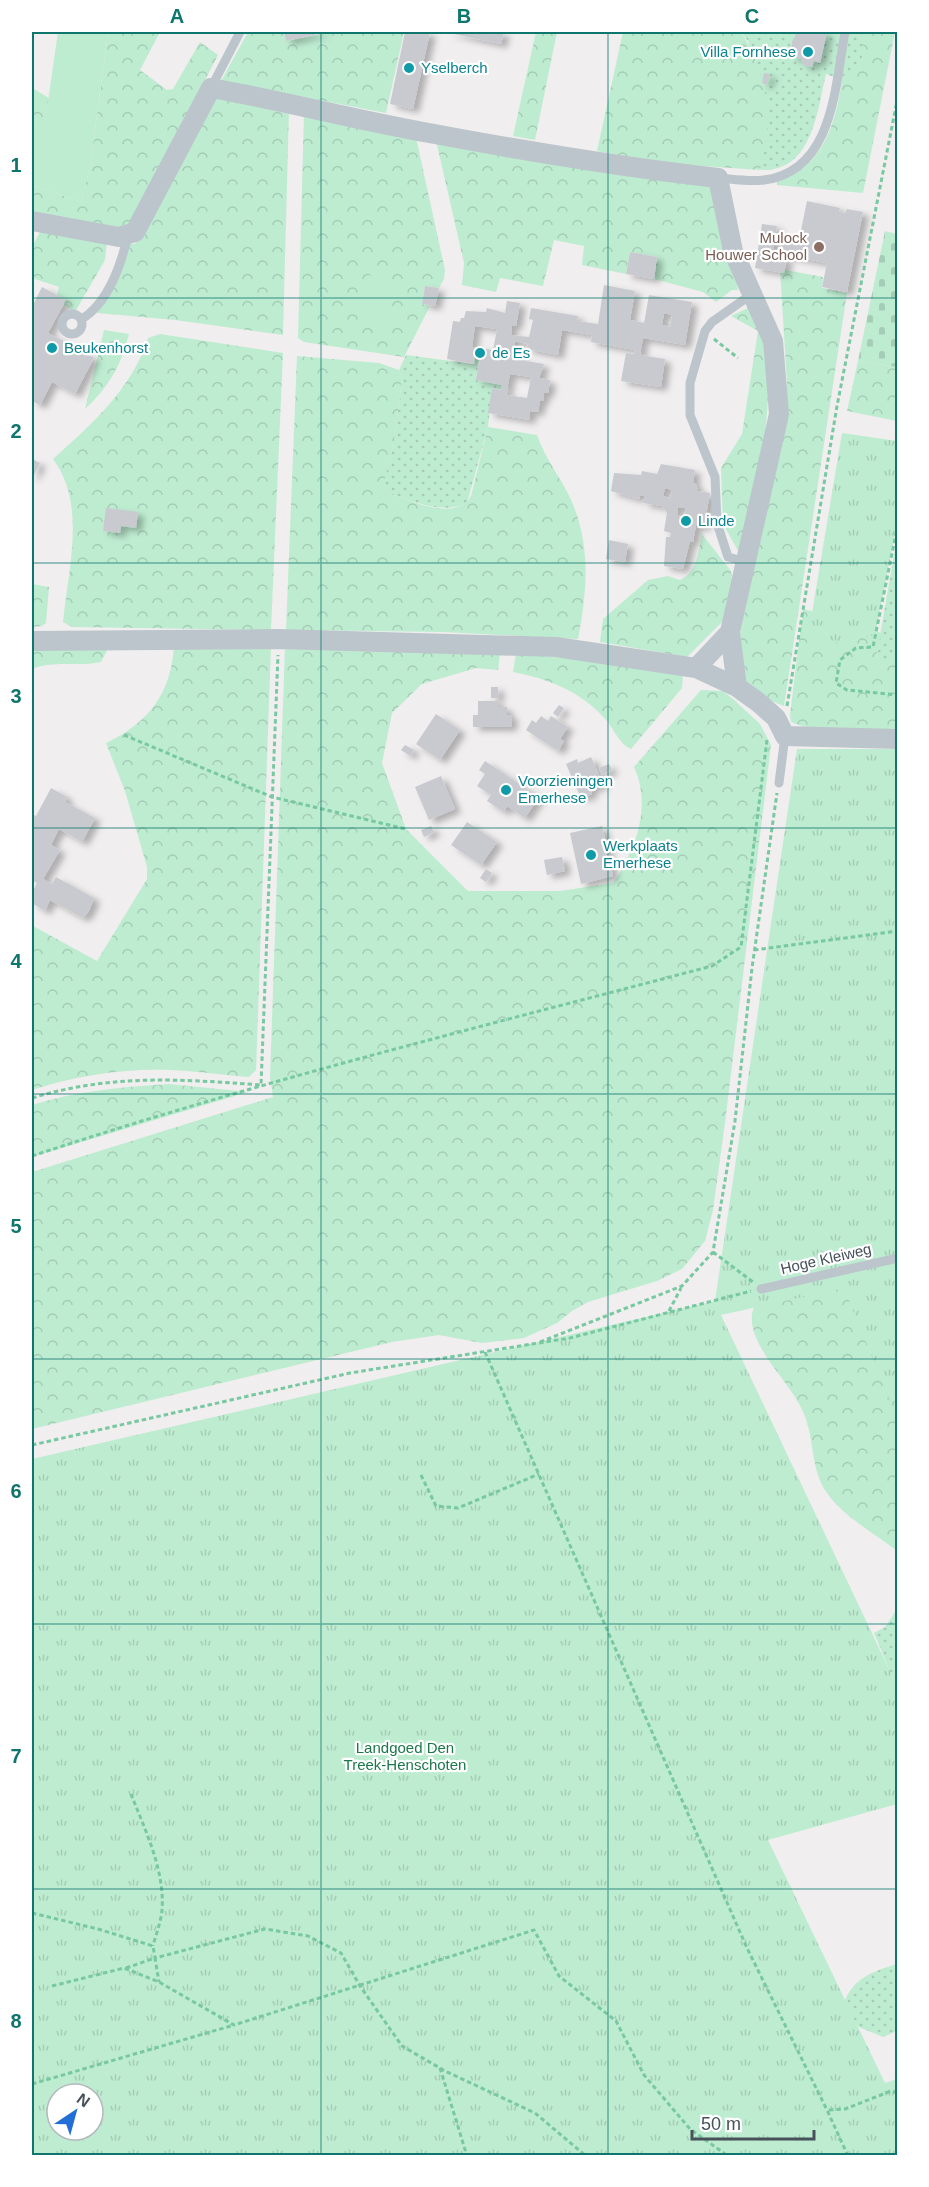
<svg xmlns="http://www.w3.org/2000/svg" width="929" height="2187" font-family="Arial,sans-serif">
<defs>
<pattern id="grass-dots" width="8" height="8" patternUnits="userSpaceOnUse" patternTransform="scale(1.5)"><rect width="8" height="8" fill="#beecd1"/><path d="M2 2h.1M6 6h.1" fill="none" stroke="#a5ccb6" stroke-width="1.8" stroke-linecap="round"/></pattern>
<pattern id="forest-crowns" width="20" height="18" patternUnits="userSpaceOnUse" patternTransform="scale(1.5)"><rect width="20" height="18" fill="#beecd1"/><path d="M2 6a3 3 0 1 1 6 0M12 15a3 3 0 1 1 6 0" fill="none" stroke="#a5ccb6"/></pattern>
<pattern id="cemetery-stones" width="16" height="16" patternUnits="userSpaceOnUse" patternTransform="scale(1.5)"><rect width="16" height="16" fill="#beecd1"/><path d="M2 7V4a2 2 0 0 1 4 0v3zM10 15v-3a2 2 0 0 1 4 0v3z" fill="#a5ccb6"/></pattern>
<pattern id="park-tufts" width="24" height="20" patternUnits="userSpaceOnUse" patternTransform="scale(1.5)"><rect width="24" height="20" fill="#beecd1"/><path d="M3 7l-1-3M5 7V3M7 7l1-3M15 17l-1-3M17 17v-4M19 17l1-3" fill="none" stroke="#a5ccb6"/></pattern>
<filter id="shadow"><feDropShadow dx="6" dy="4" stdDeviation="3" flood-color="#0004"/></filter>
</defs>
<rect width="100%" height="100%" fill="#f0eeee"/>
<path fill="url(#grass-dots)" d="M 741,32 L 863,32 L 863,55 L 859,66 L 842,80 L 826,74 C 817,112 812,173 760,170 L 768,128 L 748,41 Z
M 475,354 L 480,355 L 476,380 L 502,385 L 501,390 L 492,388 L 488,427 L 467,503 C 441,516 407,499 381,490 L 394,443 L 402,379 L 399,370 L 406,355 L 473,364 Z
M 897,538 L 897,663 L 876,658 Z
M 897,1609 L 897,1688 L 874,1633 L 885,1627 Z
M 897,1964 L 897,2031 L 883,2037 L 849,2023 L 842,2009 C 850,1979 871,1972 897,1964 Z"/>
<path fill="url(#forest-crowns)" d="M 108,32 L 160,32 L 140,70 L 167,90 L 173,89 L 200,42 L 218,55 L 129,227 L 123,229 L 32,213 L 32,185 L 81,202 L 90,167 Z
M 248,32 L 284,32 L 286,41 L 330,32 L 404,32 L 386,113 L 221,81 Z
M 536,32 L 557,32 L 535,140 L 513,136 Z
M 623,32 L 741,32 C 757,56 771,100 768,129 C 767,143 763,157 760,170 L 660,163 L 597,151 Z
M 863,32 L 895,32 L 863,193 L 777,185 L 777,180 C 823,169 836,122 842,80 L 859,65 L 863,55 Z
M 32,88 L 49,98 L 45,123 L 32,119 Z
M 212,98 L 289,109 L 283,335 L 175,320 L 97,313 L 115,282 L 127,244 L 135,244 Z
M 304,112 L 415,133 L 445,270 L 444,279 L 439,288 L 425,286 L 422,304 L 430,306 L 404,357 L 304,342 L 298,338 Z
M 435,136 L 711,182 L 735,271 L 738,290 L 732,290 L 716,302 L 703,292 L 654,279 L 657,257 L 630,252 L 626,274 L 582,265 L 584,246 L 554,240 L 543,286 L 500,278 L 496,292 L 462,285 L 464,263 Z
M 42,228 L 107,242 L 105,260 L 75,312 L 56,299 L 59,287 L 32,278 L 32,247 Z
M 780,269 L 823,277 L 822,288 L 847,293 L 784,706 L 746,691 L 740,634 L 781,435 L 787,383 Z
M 763,301 L 768,400 L 765,436 L 741,556 L 723,524 L 721,468 L 742,434 L 758,331 L 731,316 Z
M 104,330 L 129,334 C 122,364 108,388 85,409 Z
M 160,334 L 283,353 L 271,630 L 72,627 L 63,622 C 68,570 87,504 53,459 C 92,424 132,389 148,338 Z
M 297,356 L 379,363 L 399,370 L 402,379 L 394,443 L 382,490 C 405,498 455,524 471,496 L 488,427 L 537,435 C 545,459 562,479 572,502 C 591,546 587,593 578,639 L 443,632 L 286,630 Z
M 858,361 L 897,367 L 897,421 L 847,411 Z
M 702,534 L 731,571 L 733,588 L 724,620 L 687,657 L 600,642 L 603,619 L 648,580 L 668,576 L 680,580 C 698,572 698,552 702,534 Z
M 32,584 L 49,587 L 46,623 L 42,626 L 32,627 Z
M 803,609 L 853,621 L 881,633 L 876,657 L 897,663 L 897,729 C 869,729 816,734 791,722 L 790,715 Z
M 174,644 L 271,647 L 256,1070 L 249,1077 C 223,1075 197,1071 170,1070 C 125,1068 74,1076 32,1090 L 32,929 L 33,926 L 97,961 L 147,879 L 147,867 L 125,791 L 106,743 C 149,723 172,692 174,644 Z
M 110,645 L 101,662 C 78,667 53,660 32,669 L 32,646 Z
M 285,647 L 500,653 L 498,670 L 476,668 L 422,684 L 392,713 L 382,763 L 406,829 L 468,891 L 560,891 L 613,883 C 636,850 652,806 634,767 L 701,690 L 723,691 L 733,699 L 760,724 L 771,745 L 725,1123 L 713,1210 L 705,1241 L 682,1269 L 657,1281 L 588,1302 L 572,1311 L 557,1323 L 524,1338 L 482,1343 L 439,1335 L 392,1342 L 32,1429 L 32,1172 L 273,1097 L 270,1077 Z
M 516,654 L 616,662 L 683,673 L 682,688 L 631,749 C 620,745 615,731 607,721 C 582,692 550,679 513,672 Z
M 169,1084 L 248,1092 L 32,1157 L 32,1105 C 76,1091 122,1087 169,1084 Z
M 897,1268 L 897,1551 C 874,1533 844,1517 827,1493 C 810,1469 815,1440 804,1414 C 792,1385 764,1362 754,1332 C 750,1318 751,1309 760,1298 Z"/>
<path fill="url(#cemetery-stones)" d="M 885,231 L 897,234 L 897,367 L 858,361 Z"/>
<path fill="url(#park-tufts)" fill-rule="evenodd" d="M 842,433 L 897,441 L 897,524 L 875,635 L 806,649 Z
M 797,749 L 897,749 L 897,1418 L 844,1288 L 721,1315 L 897,1686 L 897,1804 L 768,1840 L 885,2083 L 897,2079 L 897,2155 L 32,2155 L 32,1459 L 715,1301 ZM 57,2094 L 93,2094 L 93,2130 L 57,2130 Z"/>
<path fill="#beecd1" d="M 58,32 L 108,32 L 90,167 L 81,202 L 32,185 L 32,119 L 45,122 Z
M 368,275 L 396,280 L 388,328 L 359,323 Z"/>
<path fill="#c8cad0" fill-rule="evenodd" filter="url(#shadow)" d="M 284,32 L 326,32 L 286,41 Z
M 405,32 L 430,32 L 413,109 L 390,104 Z
M 445,32 L 504,32 L 501,44 Z
M 797,32 L 827,32 L 820,63 L 814,61 L 812,67 L 803,65 L 801,59 L 791,56 L 792,42 Z
M 764,73 L 770,74 L 767,85 L 762,83 Z
M 807,201 L 840,208 L 839,212 L 845,213 L 847,209 L 863,212 L 847,292 L 822,287 L 827,263 L 780,254 L 784,237 L 799,240 Z
M 762,224 L 777,226 L 772,256 L 787,258 L 784,273 L 755,268 Z
M 630,252 L 657,257 L 654,279 L 626,274 Z
M 604,285 L 635,291 L 630,320 L 644,323 L 649,295 L 692,302 L 685,345 L 643,338 L 640,355 L 665,359 L 661,387 L 621,381 L 626,353 L 634,354 L 635,350 L 591,342 L 592,335 L 562,330 L 558,355 L 527,349 L 528,344 L 515,341 L 513,354 L 521,355 L 520,360 L 544,364 L 539,378 L 550,380 L 548,393 L 544,393 L 543,401 L 540,401 L 538,412 L 530,411 L 530,420 L 488,413 L 492,388 L 501,390 L 502,385 L 476,380 L 480,355 L 475,354 L 474,364 L 447,359 L 453,321 L 460,322 L 461,318 L 464,318 L 466,311 L 486,312 L 487,308 L 505,313 L 507,301 L 520,303 L 516,326 L 512,325 L 511,335 L 529,337 L 533,320 L 529,319 L 531,308 L 578,316 L 577,321 L 598,324 ZM 664,313 L 672,315 L 670,327 L 662,325 ZM 475,326 L 497,329 L 493,350 L 472,347 ZM 510,374 L 531,377 L 527,398 L 506,395 Z
M 425,286 L 439,288 L 435,306 L 422,304 Z
M 42,287 L 66,300 L 48,333 L 73,346 L 71,350 L 75,353 L 77,349 L 94,358 L 75,394 L 52,382 L 40,405 L 32,401 L 32,307 Z
M 32,459 L 40,463 L 32,479 Z
M 661,464 L 695,470 L 693,483 L 696,484 L 698,491 L 710,493 L 704,527 L 696,525 L 693,542 L 690,541 L 683,569 L 664,566 L 666,537 L 670,537 L 671,533 L 664,531 L 667,513 L 662,506 L 643,503 L 645,496 L 640,495 L 639,499 L 611,491 L 614,473 L 641,475 L 642,471 L 657,474 ZM 665,488 L 672,490 L 670,498 L 663,496 ZM 678,507 L 686,508 L 684,516 L 677,515 Z
M 106,508 L 138,512 L 136,528 L 121,526 L 120,533 L 103,531 Z
M 609,540 L 628,544 L 625,562 L 606,559 Z
M 491,687 L 498,687 L 498,698 L 491,698 Z
M 478,701 L 498,701 L 498,707 L 507,707 L 507,715 L 512,715 L 511,727 L 473,727 L 473,715 L 478,715 Z
M 559,705 L 564,708 L 558,717 L 553,713 Z
M 436,714 L 460,730 L 440,760 L 416,744 Z
M 541,716 L 548,721 L 551,716 L 568,727 L 560,739 L 564,741 L 558,751 L 526,730 L 532,720 L 536,723 Z
M 405,745 L 414,750 L 410,756 L 401,750 Z
M 591,757 L 603,784 L 590,789 L 592,794 L 581,798 L 566,764 L 577,759 L 578,763 Z
M 485,761 L 539,797 L 525,818 L 507,806 L 504,812 L 487,801 L 491,795 L 477,786 L 485,774 L 479,770 Z
M 609,764 L 612,770 L 602,775 L 599,768 Z
M 441,776 L 455,809 L 429,820 L 415,787 Z
M 51,788 L 67,797 L 65,802 L 95,818 L 82,842 L 59,829 L 51,845 L 60,850 L 43,879 L 52,884 L 56,877 L 94,898 L 89,911 L 83,918 L 50,900 L 45,911 L 32,903 L 32,893 L 37,883 L 32,880 L 32,814 L 36,816 Z
M 467,822 L 497,842 L 481,865 L 451,845 Z
M 431,826 L 434,832 L 424,837 L 421,830 Z
M 602,826 L 613,876 L 581,884 L 570,833 Z
M 562,857 L 565,871 L 547,875 L 544,860 Z
M 486,869 L 492,873 L 486,882 L 480,878 Z"/>
<g fill="none" stroke-linecap="round" stroke-linejoin="round">
<path stroke="#78c8a2" stroke-width="3" stroke-dasharray="4.5 3" stroke-linecap="butt" d="M 714,339 L 738,358
M 898,524 L 873,647 L 856,648 L 840,660 L 836,683 L 847,690 L 898,695
M 787,706 L 837,406 L 898,96
M 124,735 L 272,797 L 406,829
M 754,950 L 898,931
M 32,1098 C 111,1074 180,1079 261,1085 L 278,655
M 32,1156 C 255,1082 484,1026 712,966 L 741,947 L 767,740
M 713,1252 L 753,1282
M 669,1311 L 681,1288
M 540,1342 L 682,1286 L 713,1252 L 735,1121 L 752,968 L 777,793
M 485,1352 L 747,1948 L 827,2110
M 32,1445 L 350,1373 L 570,1338 L 751,1291
M 421,1475 L 436,1506 L 458,1508 L 539,1474
M 131,1794 C 145,1830 165,1870 162,1910 C 161,1922 156,1934 153,1946
M 32,1913 L 98,1929 L 153,1946 L 155,1958 L 265,1929 L 308,1936 L 341,1953 L 360,1986 L 402,2046 L 445,2071 L 535,2113 L 586,2156
M 126,1968 L 155,1958 L 159,1982
M 52,1986 L 124,1968 L 159,1982 L 234,2025 L 534,1930 L 559,1976 L 616,2021 L 644,2075 L 690,2129 L 728,2156
M 440,2068 L 467,2156
M 32,2084 L 234,2025
M 848,2156 L 827,2110 L 845,2109 L 891,2091 L 898,2093"/>
<path stroke="#bdc5cc" stroke-width="9" d="M 211,88 L 240,32
M 718,178 C 732,179 749,182 764,180 C 834,171 835,85 845,32
M62 324a10 10 0 1 1 20 0a10 10 0 1 1-20 0Z
M 82,319 C 109,302 121,265 128,235
M 747,562 L 728,557 L 717,523 L 715,477 L 690,415 L 690,383 L 705,331 L 712,322 L 752,294
M 779,783 L 785,736
M 761,1289 L 898,1258"/>
<path stroke="#bdc5cc" stroke-width="20" d="M 32,221 L 119,237 L 135,232 L 211,88 C 284,101 356,120 429,133 C 525,151 621,167 718,178 L 733,251 L 773,341 L 779,414 L 730,632 L 737,687
M 32,641 L 278,639 L 556,647 L 696,668 L 737,687 L 758,702 L 776,718 L 785,736 L 898,739
M 696,668 L 730,632"/>
</g>
<path fill="none" stroke="#0f766e" stroke-width="1.5" stroke-opacity="0.55" d="M 321,32 L 321,2156M 608,32 L 608,2156M 32,298 L 898,298M 32,563 L 898,563M 32,828 L 898,828M 32,1094 L 898,1094M 32,1359 L 898,1359M 32,1624 L 898,1624M 32,1889 L 898,1889"/>
<g fill="#0f9aa8" stroke="#fff" stroke-width="2">
<circle cx="808" cy="52" r="6"/>
<circle cx="409" cy="68" r="6"/>
<circle cx="52" cy="348" r="6"/>
<circle cx="480" cy="353" r="6"/>
<circle cx="686" cy="521" r="6"/>
<circle cx="506" cy="790" r="6"/>
<circle cx="591" cy="855" r="6"/>
</g>
<circle fill="#8d6e63" stroke="#fff" stroke-width="2" cx="819" cy="247" r="6"/>
<g text-anchor="middle" stroke-width="4.5" stroke-linejoin="round" paint-order="stroke">
<g font-size="15" fill="#0d838f" stroke="#fff" text-anchor="start">
<text x="796" y="57" text-anchor="end">Villa Fornhese</text>
<text x="421" y="73">Yselberch</text>
<text x="64" y="353">Beukenhorst</text>
<text x="492" y="358">de Es</text>
<text x="698" y="526">Linde</text>
<text x="518" y="786">Voorzieningen<tspan x="518" dy="17">Emerhese</tspan></text>
<text x="603" y="851">Werkplaats<tspan x="603" dy="17">Emerhese</tspan></text>
</g>
<g font-size="15" fill="#785e54" stroke="#fff" text-anchor="end">
<text x="807" y="243">Mulock<tspan x="807" dy="17">Houwer School</tspan></text>
</g>
<g font-size="15" fill="#47515a" stroke="#fff">
<text transform="translate(826 1259) rotate(-13)" y="5">Hoge Kleiweg</text>
</g>
<g font-size="15" fill="#1c774b" stroke="#fff">
<text x="405" y="1753">Landgoed Den<tspan x="405" dy="17">Treek-Henschoten</tspan></text>
</g>
</g>
<rect width="929" height="2187" fill="none" stroke="#ffffff" stroke-width="66"/>
<g transform="translate(75 2112) rotate(36)"><circle r="28" fill="#ffffff" stroke="#b5b9bd" stroke-width="1.5"/>
<path d="M0-4.5L10 22L0 15L-10 22Z" fill="#226ed6"/>
<text y="-9" font-size="16" font-weight="bold" text-anchor="middle" fill="#47515a">N</text>
</g>
<path d="M692 2130v9h122v-9" fill="none" stroke="#47515a" stroke-width="3"/>
<text x="701" y="2130" font-size="18" fill="#47515a" stroke="#ffffff" stroke-width="4.5" paint-order="stroke">50 m</text>
<rect x="33" y="33" width="863" height="2121" fill="none" stroke="#0f766e" stroke-width="2"/>
<g font-size="20" text-anchor="middle" font-weight="bold" fill="#0f766e">
<text x="177" y="23">A</text>
<text x="464" y="23">B</text>
<text x="752" y="23">C</text>
<text x="16" y="172">1</text>
<text x="16" y="438">2</text>
<text x="16" y="703">3</text>
<text x="16" y="968">4</text>
<text x="16" y="1233">5</text>
<text x="16" y="1498">6</text>
<text x="16" y="1763">7</text>
<text x="16" y="2028">8</text>
</g>
</svg>
